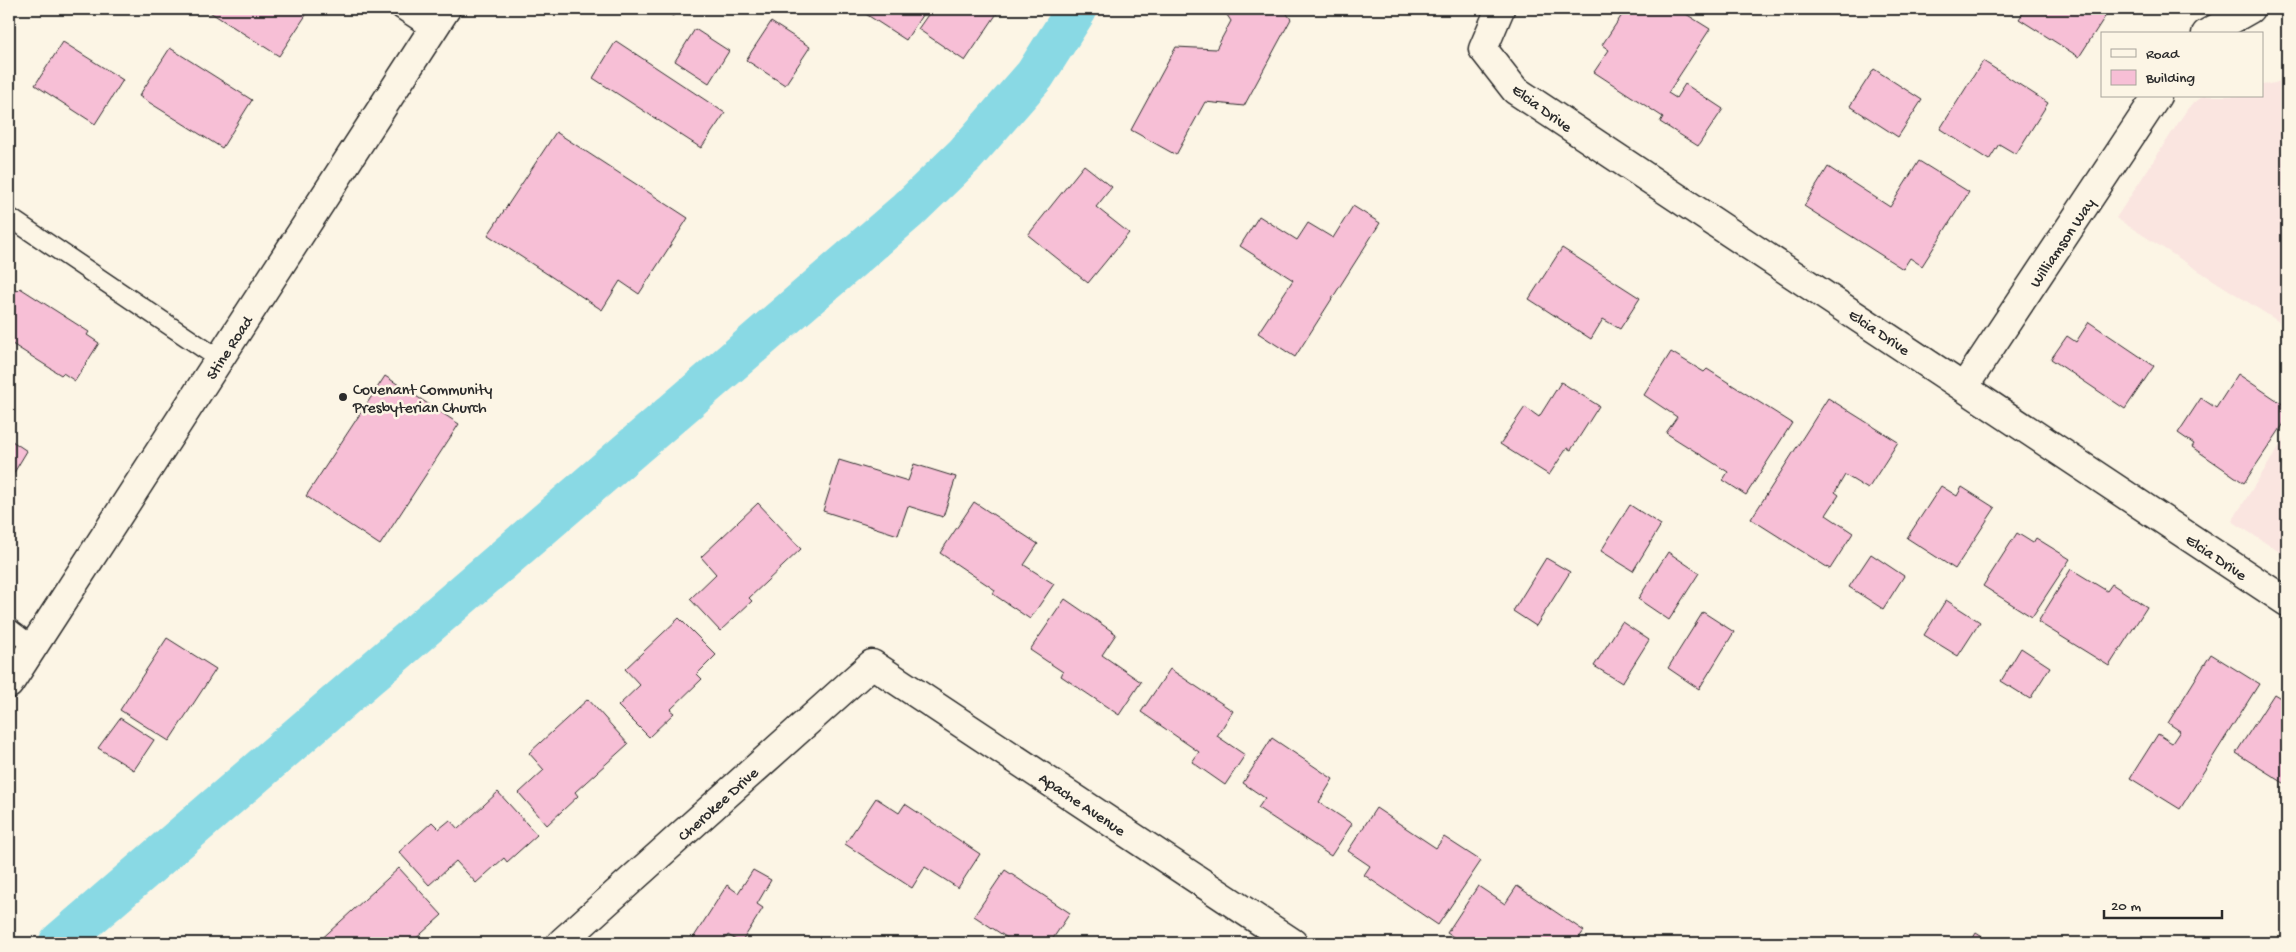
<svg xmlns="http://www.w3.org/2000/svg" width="2296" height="952" font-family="'Gochi Hand',sans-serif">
<rect width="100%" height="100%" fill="#fcf5e5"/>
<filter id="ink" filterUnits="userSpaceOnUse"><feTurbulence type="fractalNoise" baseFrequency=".02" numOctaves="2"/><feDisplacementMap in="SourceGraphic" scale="10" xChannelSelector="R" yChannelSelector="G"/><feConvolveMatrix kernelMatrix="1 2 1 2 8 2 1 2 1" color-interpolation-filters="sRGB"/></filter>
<g filter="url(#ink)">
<path fill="#fae5e0" d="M 2287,78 L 2287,327 L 2116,218 L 2188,108 L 2203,96 L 2262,96 L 2262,85 L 2275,83 Z
M 2287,434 L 2287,557 L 2232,521 Z"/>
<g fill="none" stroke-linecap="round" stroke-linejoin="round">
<path stroke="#89d9e4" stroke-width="41" d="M 59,943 L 907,211 L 965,155 L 1035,75 L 1077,9"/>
</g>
<path fill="#f7bfd6" stroke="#2b2b2b" d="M 205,9 L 303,9 L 308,12 L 279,56 Z
M 661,9 L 678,9 L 673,16 Z
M 858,9 L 926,9 L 906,40 Z
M 932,9 L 1000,9 L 965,61 L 918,29 Z
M 1223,9 L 1283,9 L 1291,19 L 1244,106 L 1205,102 L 1176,155 L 1131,130 L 1176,47 L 1216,49 L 1231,21 Z
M 1626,9 L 1678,9 L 1710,29 L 1668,93 L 1676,98 L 1685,84 L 1723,109 L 1698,146 L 1660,122 L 1663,117 L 1594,72 L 1609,50 L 1602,45 Z
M 2026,9 L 2103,9 L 2108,12 L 2079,57 L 2019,19 Z
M 771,22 L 810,47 L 785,85 L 746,60 Z
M 695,29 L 729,51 L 709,83 L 675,61 Z
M 616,41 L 725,113 L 701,148 L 593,78 Z
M 63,42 L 123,80 L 95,124 L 35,85 Z
M 170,48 L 252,100 L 222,148 L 139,96 Z
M 1983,61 L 2048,103 L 2016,154 L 1999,144 L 1989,160 L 1940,129 Z
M 1874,69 L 1922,100 L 1898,137 L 1850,106 Z
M 556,132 L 688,218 L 639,294 L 620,281 L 602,310 L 488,235 Z
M 1919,161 L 1969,192 L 1922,266 L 1910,258 L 1903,269 L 1804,206 L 1828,167 L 1890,207 Z
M 1084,165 L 1112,187 L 1096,207 L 1129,233 L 1088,283 L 1028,235 Z
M 1353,206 L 1380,223 L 1295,357 L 1258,333 L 1293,280 L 1240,246 L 1259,216 L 1297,240 L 1308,223 L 1333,238 Z
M 1562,248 L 1640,298 L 1620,329 L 1603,319 L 1591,339 L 1529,299 Z
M 9,286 L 17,291 L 20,288 L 89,332 L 87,335 L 99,343 L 75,381 L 63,373 L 61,375 L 9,342 Z
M 2089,322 L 2154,366 L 2125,409 L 2051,359 L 2067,336 L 2076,342 Z
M 1671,352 L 1704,372 L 1707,369 L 1792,423 L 1746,495 L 1723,480 L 1728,472 L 1666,433 L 1677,417 L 1644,395 Z
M 2238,374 L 2287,407 L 2287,419 L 2244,483 L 2192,447 L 2194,444 L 2178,433 L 2201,398 L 2216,408 Z
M 385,376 L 459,424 L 380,545 L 306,496 Z
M 1561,382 L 1599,406 L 1571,450 L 1567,448 L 1549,475 L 1500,444 L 1525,407 L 1539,417 Z
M 1828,398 L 1898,442 L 1868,489 L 1845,475 L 1835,492 L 1839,495 L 1826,515 L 1853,533 L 1830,569 L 1751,519 Z
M 9,439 L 27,451 L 9,481 Z
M 839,460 L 908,481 L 914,464 L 956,477 L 943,517 L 908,506 L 898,535 L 823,511 Z
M 1941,486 L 1957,496 L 1962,487 L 1995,508 L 1955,569 L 1907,538 Z
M 974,502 L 1038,544 L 1024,565 L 1054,584 L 1030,619 L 993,594 L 995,590 L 940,553 Z
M 758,503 L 801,549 L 749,598 L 752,601 L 720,631 L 690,599 L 716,574 L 701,557 Z
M 1630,505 L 1661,525 L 1633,571 L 1601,551 Z
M 2017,533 L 2033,543 L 2036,538 L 2070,559 L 2032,617 L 1983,586 Z
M 1668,552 L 1699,573 L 1669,620 L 1638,599 Z
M 1871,554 L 1904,576 L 1883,609 L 1849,587 Z
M 1546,558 L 1570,572 L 1536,626 L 1513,611 Z
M 2071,569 L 2107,591 L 2112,584 L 2147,607 L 2109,666 L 2038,622 Z
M 1065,599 L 1116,634 L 1102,655 L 1141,682 L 1119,715 L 1061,676 L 1063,672 L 1030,650 Z
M 1946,600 L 1980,622 L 1958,656 L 1924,635 Z
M 1703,612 L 1734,632 L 1699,689 L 1668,668 Z
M 679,618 L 716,655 L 697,674 L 702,679 L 670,710 L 674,713 L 649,737 L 618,706 L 640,685 L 625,669 Z
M 1622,622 L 1649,640 L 1622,683 L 1594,666 Z
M 167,638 L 216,669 L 169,741 L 120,710 Z
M 2021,648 L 2050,667 L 2030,699 L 2001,681 Z
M 2211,654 L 2259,684 L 2180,809 L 2130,778 L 2158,734 L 2172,743 L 2180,731 L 2168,723 Z
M 1170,669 L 1233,711 L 1217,736 L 1245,755 L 1225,785 L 1192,762 L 1199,752 L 1141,712 Z
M 2274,694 L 2287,702 L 2287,785 L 2236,753 Z
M 588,699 L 628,744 L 575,792 L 578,796 L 547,825 L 519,793 L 544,770 L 529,753 Z
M 120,718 L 154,740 L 134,770 L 98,748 Z
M 1272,738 L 1333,779 L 1319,802 L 1352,824 L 1331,856 L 1258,808 L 1265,798 L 1243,783 Z
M 498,792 L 537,835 L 507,862 L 504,858 L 476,883 L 456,861 L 429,885 L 399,852 L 432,822 L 439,829 L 450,820 L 458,829 Z
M 876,798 L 899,813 L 905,804 L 980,854 L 958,888 L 925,867 L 912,888 L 845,844 Z
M 1376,808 L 1436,848 L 1444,837 L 1481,861 L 1438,925 L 1364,875 L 1370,866 L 1348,851 Z
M 399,868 L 442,915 L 411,943 L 317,943 Z
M 753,870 L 771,880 L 757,904 L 763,908 L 741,943 L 728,935 L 723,943 L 690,943 L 727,885 L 738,893 Z
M 1005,870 L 1070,913 L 1050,943 L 1015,943 L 974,916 Z
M 1478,886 L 1505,904 L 1517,886 L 1584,931 L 1575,943 L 1463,943 L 1447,933 Z
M 1976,933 L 1992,943 L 1970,943 Z"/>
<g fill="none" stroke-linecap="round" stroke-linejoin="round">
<g stroke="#2b2b2b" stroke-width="21">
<path id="service" d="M 400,9 L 432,30
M 9,217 L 219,359
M 9,628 L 33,646"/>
</g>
<g stroke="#2b2b2b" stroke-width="31">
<path id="minor" d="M 1500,9 L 1483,49 L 1515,90 L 2287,602
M 2206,34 L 2250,9
M 1964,387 L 2157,96
M 561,943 L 872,664 L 1293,943"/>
</g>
<g stroke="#2b2b2b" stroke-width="31">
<path id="tertiary" d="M 9,684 L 446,9"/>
</g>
<use href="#service" stroke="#fcf5e5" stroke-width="18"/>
<use href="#minor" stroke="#fcf5e5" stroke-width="28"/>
<use href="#tertiary" stroke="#fcf5e5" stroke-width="28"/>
</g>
</g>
<circle fill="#2b2b2b" stroke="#fcf5e5" stroke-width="2" cx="343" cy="397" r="5"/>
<g text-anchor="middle" stroke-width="5" stroke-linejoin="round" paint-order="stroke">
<g font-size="16" fill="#2b2b2b" stroke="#fcf5e5">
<text transform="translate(1543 107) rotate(36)" y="6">Elcia Drive</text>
<text transform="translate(2061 242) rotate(-56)" y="6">Williamson Way</text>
<text transform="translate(1880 331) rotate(34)" y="6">Elcia Drive</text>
<text transform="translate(228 347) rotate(-57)" y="6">Stine Road</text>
<text transform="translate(2217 556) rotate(34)" y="6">Elcia Drive</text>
<text transform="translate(717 803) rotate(-42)" y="6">Cherokee Drive</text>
<text transform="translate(1083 803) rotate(34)" y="6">Apache Avenue</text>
</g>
<g font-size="16" fill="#2b2b2b" stroke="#fcf5e5" text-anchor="start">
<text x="353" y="394">Covenant Community<tspan x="353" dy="18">Presbyterian Church</tspan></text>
</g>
</g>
<rect width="2296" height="952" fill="none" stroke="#fcf5e5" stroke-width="30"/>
<rect x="15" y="15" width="2266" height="922" fill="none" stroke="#2b2b2b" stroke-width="2" filter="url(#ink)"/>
<rect x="2101" y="32" width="162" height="65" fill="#fcf5e5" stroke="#a8a49b"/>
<rect x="2111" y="49" width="25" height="8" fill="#fcf5e5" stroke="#a8a49b"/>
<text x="2146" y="58" font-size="15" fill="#2b2b2b">Road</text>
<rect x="2111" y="70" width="25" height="15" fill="#f7bfd6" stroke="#a8a49b"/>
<text x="2146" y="82" font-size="15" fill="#2b2b2b">Building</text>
<path d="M2104 910v8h118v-8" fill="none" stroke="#2b2b2b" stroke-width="2.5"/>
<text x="2111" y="910" font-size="15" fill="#2b2b2b" stroke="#fcf5e5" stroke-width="4" paint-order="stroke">20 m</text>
</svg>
